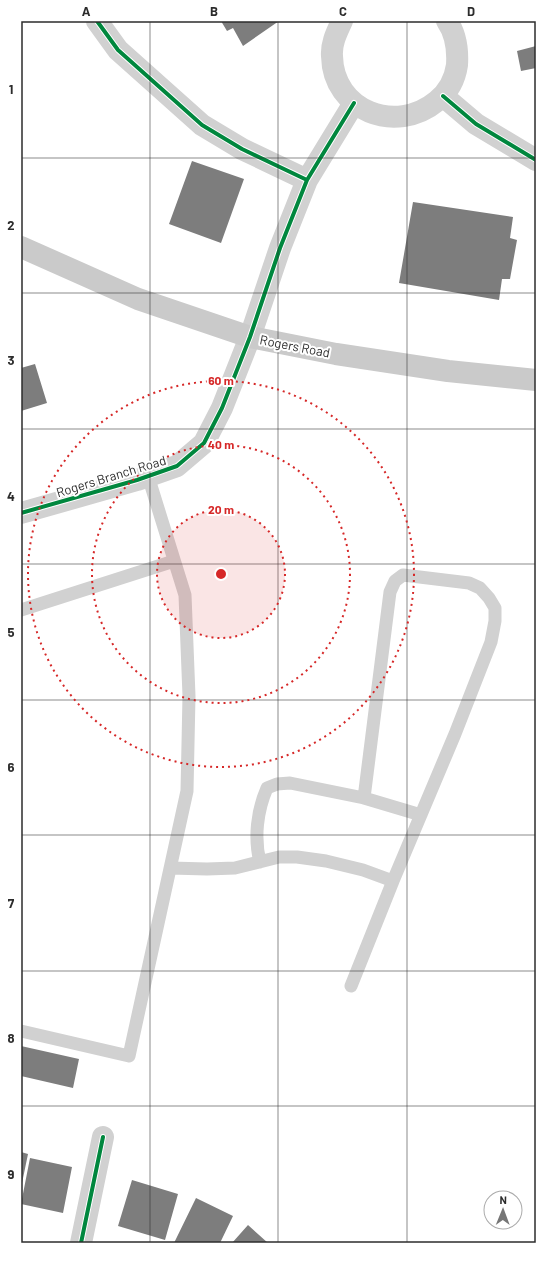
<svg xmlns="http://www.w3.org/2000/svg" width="557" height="1264" font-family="Barlow,sans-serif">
<rect width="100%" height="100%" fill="#fff"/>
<path fill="#7d7d7d" d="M 221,21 L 279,21 L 243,46 L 233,28 L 227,31 Z
M 536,46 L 536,68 L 521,71 L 517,51 Z
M 192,161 L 244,179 L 221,243 L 169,224 Z
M 413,202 L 513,217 L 510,238 L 517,240 L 510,279 L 502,279 L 499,300 L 399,283 Z
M 35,364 L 47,403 L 21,411 L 21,368 Z
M 21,1046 L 79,1059 L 73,1088 L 21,1076 Z
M 21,1152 L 28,1154 L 22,1183 L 21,1183 Z
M 30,1158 L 72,1167 L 63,1213 L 21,1204 Z
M 132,1180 L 178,1194 L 165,1240 L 118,1226 Z
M 196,1198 L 233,1216 L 220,1243 L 174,1243 Z
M 248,1225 L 268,1243 L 232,1243 Z"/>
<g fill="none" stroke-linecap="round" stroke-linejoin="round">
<path stroke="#d1d1d1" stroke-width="13" d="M 21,610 L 174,561
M 260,862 C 254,838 257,811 267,788 L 277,784 L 290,783 L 364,798
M 170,868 L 207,869 L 235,868 L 279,857 L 297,857 L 326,861 L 363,870 L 393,881 L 351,986
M 393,881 L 455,734 L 491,642 L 495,621 L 495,608 L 489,598 L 480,588 L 469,583 L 403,575 L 395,581 L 390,592 L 364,798 L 421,815
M 21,1031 L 129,1056 L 187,791 L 189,696 L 185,595 L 148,476"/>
<path stroke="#d1d1d1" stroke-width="22" d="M 97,21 L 118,50 L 202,125 L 242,149 L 307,180
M 342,21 C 337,32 331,43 332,56 C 333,111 396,135 437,101 C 448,92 455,79 457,65 C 458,49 456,34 447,21
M 443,96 L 476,124 L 536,160
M 21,513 L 137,480 L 177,466 L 204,443 L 222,408 L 250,337 L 280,248 L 307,180 L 354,103
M 81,1243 L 103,1137"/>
<path stroke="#cacaca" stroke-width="22" d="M 21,247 L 138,299 L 250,337 L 336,354 L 448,371 L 536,380"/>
<g stroke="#fff" stroke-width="6">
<path id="cycleway" d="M 97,21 L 118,50 L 202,125 L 242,149 L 307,180
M 443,96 L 476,124 L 536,160
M 21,513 L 137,480 L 177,466 L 204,443 L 222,408 L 250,337 L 280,248 L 307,180 L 354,103
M 81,1243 L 103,1137"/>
</g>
<use href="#cycleway" stroke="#00873e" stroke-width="4"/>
</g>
<path fill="none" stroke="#2c2c2c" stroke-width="1" stroke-opacity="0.55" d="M 150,21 L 150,1243M 278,21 L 278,1243M 407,21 L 407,1243M 21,158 L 536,158M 21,293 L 536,293M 21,429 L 536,429M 21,564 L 536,564M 21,700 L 536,700M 21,835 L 536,835M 21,971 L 536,971M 21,1106 L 536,1106"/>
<circle cx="221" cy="574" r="64" fill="#d62828" fill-opacity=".12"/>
<g fill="none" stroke="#d62828" stroke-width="2" stroke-dasharray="2 4">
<circle cx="221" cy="574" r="64"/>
<circle cx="221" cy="574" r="129"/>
<circle cx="221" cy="574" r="193"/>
</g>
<g text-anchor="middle" stroke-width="4" stroke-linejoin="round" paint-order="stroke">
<g font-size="13" fill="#2c2c2c" stroke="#fff">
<text transform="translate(295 346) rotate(11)" y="5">Rogers Road</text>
<text transform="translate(111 476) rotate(-17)" y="5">Rogers Branch Road</text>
</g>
</g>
<circle cx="221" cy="574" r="6" fill="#d62828" stroke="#fff" stroke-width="2"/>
<g font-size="12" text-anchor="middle" font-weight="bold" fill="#d62828" stroke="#fff" stroke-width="4" stroke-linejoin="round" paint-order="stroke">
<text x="221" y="385">60 m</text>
<text x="221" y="449">40 m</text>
<text x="221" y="514">20 m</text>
</g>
<rect width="557" height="1264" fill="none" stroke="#ffffff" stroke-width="44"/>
<g transform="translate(503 1210) rotate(1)"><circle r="19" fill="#ffffff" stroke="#ababab"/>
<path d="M0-3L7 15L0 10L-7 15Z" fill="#767676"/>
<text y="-6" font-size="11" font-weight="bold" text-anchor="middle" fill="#2c2c2c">N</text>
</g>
<rect x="22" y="22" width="513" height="1220" fill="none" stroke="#2c2c2c" stroke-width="1.5"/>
<g font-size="13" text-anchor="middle" font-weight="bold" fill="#2c2c2c">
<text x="86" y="16">A</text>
<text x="214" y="16">B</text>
<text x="343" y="16">C</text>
<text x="471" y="16">D</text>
<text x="11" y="94">1</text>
<text x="11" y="230">2</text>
<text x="11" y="365">3</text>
<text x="11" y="501">4</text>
<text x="11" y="637">5</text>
<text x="11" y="772">6</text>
<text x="11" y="908">7</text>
<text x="11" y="1043">8</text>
<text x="11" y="1179">9</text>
</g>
</svg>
